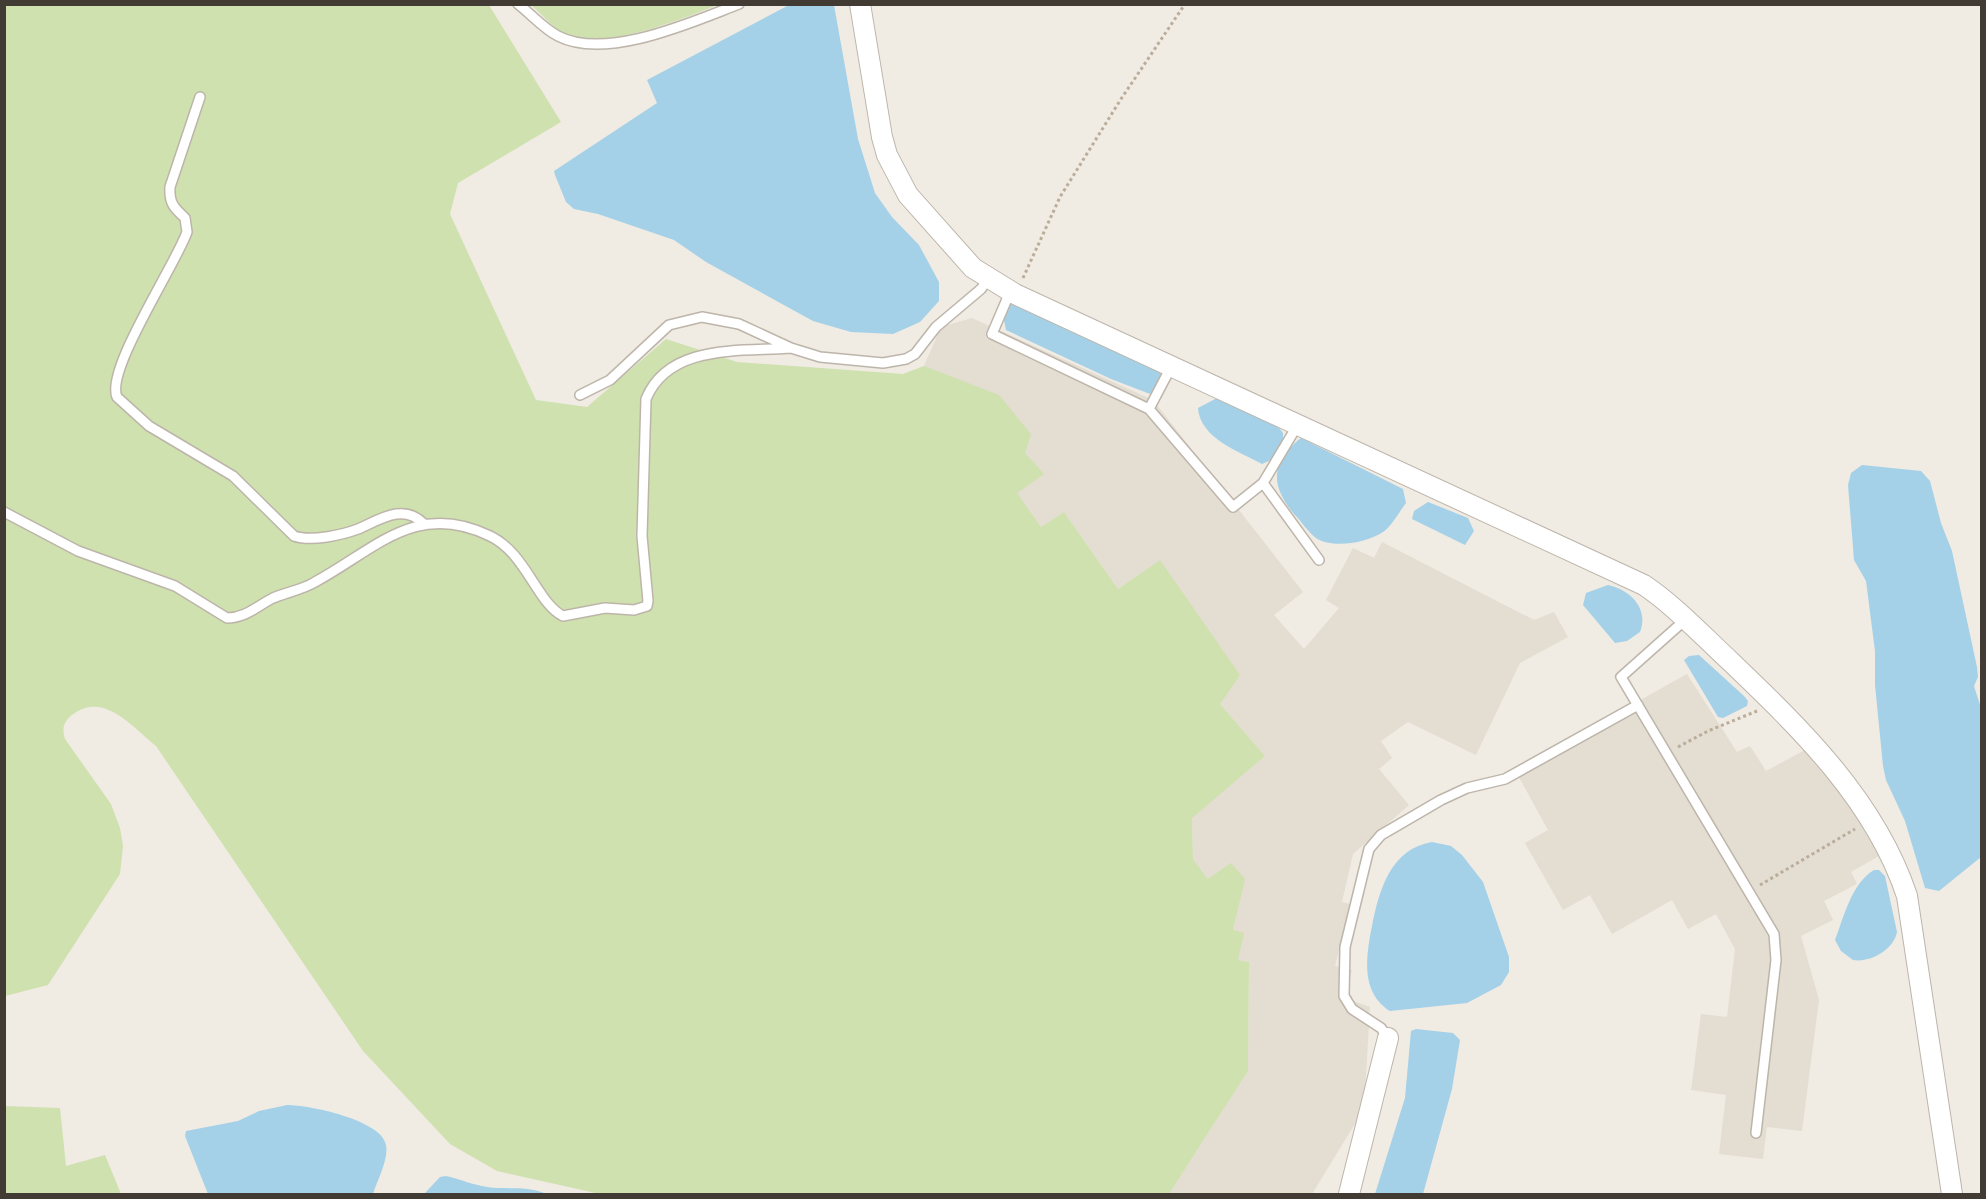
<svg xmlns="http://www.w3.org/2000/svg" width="1986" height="1199" font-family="Commissioner,sans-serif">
<rect width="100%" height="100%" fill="#f0ebe3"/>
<path fill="#e3ddd2" d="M 972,318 L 1153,400 L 1303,592 L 1274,615 L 1304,649 L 1339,608 L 1326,600 L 1353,548 L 1374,558 L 1382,542 L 1534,620 L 1554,612 L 1568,637 L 1520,663 L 1476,755 L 1408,722 L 1381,741 L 1392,758 L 1379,769 L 1409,805 L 1353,854 L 1342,902 L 1350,904 L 1335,966 L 1352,970 L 1345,998 L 1370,1007 L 1364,1109 L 1312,1194 L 1169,1194 L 1248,1071 L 1249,962 L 1238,960 L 1233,930 L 1244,879 L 1208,879 L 1193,859 L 1192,817 L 1265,756 L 1220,704 L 1160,560 L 1118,589 L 1064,512 L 1041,527 L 924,366 L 941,327 Z
M 1687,674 L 1737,752 L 1750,746 L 1766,771 L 1805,750 L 1835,780 L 1879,856 L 1851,872 L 1857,884 L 1824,901 L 1833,920 L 1801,936 L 1819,1000 L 1802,1131 L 1767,1127 L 1763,1159 L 1719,1154 L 1726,1095 L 1691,1090 L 1701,1014 L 1727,1017 L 1735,949 L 1716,914 L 1688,929 L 1672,900 L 1612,934 L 1590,895 L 1563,910 L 1525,843 L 1548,830 L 1515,770 Z"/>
<path fill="#cee1af" d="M 4,5 L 489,5 L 561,122 L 458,183 L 450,214 L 536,400 L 587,407 L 666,339 L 737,362 L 903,374 L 924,366 L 999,395 L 1031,434 L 1025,453 L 1044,474 L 1017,493 L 1041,527 L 1064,512 L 1118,589 L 1160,560 L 1240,675 L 1220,704 L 1265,756 L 1192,818 L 1193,859 L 1208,879 L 1231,863 L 1245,879 L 1233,930 L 1244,933 L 1238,960 L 1249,962 L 1248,1071 L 1169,1194 L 600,1194 L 497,1171 L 450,1144 L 363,1051 L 156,746 C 133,728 104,690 72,715 C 63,722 62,729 65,739 L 111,804 L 120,828 L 123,846 L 120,874 L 48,985 L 5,996 Z
M 531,5 L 717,5 C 682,19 597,54 562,32 C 551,26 541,13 531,5 Z
M 5,1106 L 60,1108 L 66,1166 L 105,1155 L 121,1194 L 5,1194 Z"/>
<path fill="#a4d1e8" d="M 789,5 L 834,5 L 858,139 L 875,193 L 892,217 L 919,245 L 939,282 L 939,301 L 920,322 L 893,334 L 851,332 L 813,321 L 706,262 L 674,240 L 598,214 L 574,209 L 566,202 L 555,175 L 554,171 L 657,103 L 647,80 Z
M 1016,302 L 1158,369 L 1161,373 L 1157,387 L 1150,394 L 1111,379 L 1006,330 L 1004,320 L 1008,306 Z
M 1219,397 L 1274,421 L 1283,433 L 1283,442 L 1271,460 L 1262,464 C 1238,451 1200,438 1198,408 Z
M 1301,438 L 1403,489 L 1406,503 C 1399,512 1392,526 1383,532 C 1366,543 1333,549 1316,538 C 1308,532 1301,521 1294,514 C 1286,505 1276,489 1277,476 C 1277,463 1290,446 1301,438 Z
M 1862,465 L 1921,471 L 1930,481 L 1941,523 L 1952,551 L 1977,667 L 1978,677 L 1974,686 L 1982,711 L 1981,857 L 1939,891 L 1925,888 L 1905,821 L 1886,780 L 1883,766 L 1875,685 L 1875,651 L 1866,581 L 1854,560 L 1848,485 L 1851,473 Z
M 1428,502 L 1468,518 L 1474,531 L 1465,545 L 1412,519 L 1414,511 Z
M 1608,585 C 1631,590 1649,609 1640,632 L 1627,641 L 1615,643 L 1583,605 L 1586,593 Z
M 1699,655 L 1744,696 L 1748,701 L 1747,706 L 1723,718 L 1718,717 L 1684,660 L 1689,656 Z
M 1432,842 L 1451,846 L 1462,855 L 1483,882 L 1509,957 L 1509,972 L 1501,985 L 1467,1003 L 1390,1011 C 1360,992 1366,956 1372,926 C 1379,891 1390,849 1432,842 Z
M 1874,870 L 1879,870 L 1885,876 L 1897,932 C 1894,949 1871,963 1853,960 L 1841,951 L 1835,940 C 1844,917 1851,884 1874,870 Z
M 1416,1029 L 1453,1033 L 1460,1040 L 1452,1089 L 1423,1194 L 1375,1194 L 1405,1098 L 1411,1031 Z
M 287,1105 C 309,1105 382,1120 386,1145 C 389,1159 377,1181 373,1194 L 208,1194 L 185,1136 L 186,1131 L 238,1121 L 259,1111 Z
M 446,1176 C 460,1179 473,1185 487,1187 C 508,1190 527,1185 547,1194 L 424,1194 L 440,1177 Z"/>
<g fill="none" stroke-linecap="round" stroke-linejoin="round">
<g stroke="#bdb5aa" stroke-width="12">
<path id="service" d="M 518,4 C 531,14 544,29 558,36 C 606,61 692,22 739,4
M 200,97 L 170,187 C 169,203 174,208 185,218 L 187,232 C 176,264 105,370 117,397 L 149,426 L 233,476 L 294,536 C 311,542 342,535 358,529 C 379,520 403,503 423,523
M 1010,292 L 992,334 L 1149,409 L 1171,367
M 580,395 L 610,380 L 669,325 L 702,317 L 739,324 L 791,348 L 820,357 L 883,363 L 906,359 L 915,354 L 936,327 L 981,289 L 988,279
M 1149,409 L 1233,507 L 1263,483 L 1297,426
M 1263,483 L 1319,560
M 4,512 L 78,551 L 175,586 L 227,618 C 246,618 257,606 273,598 C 287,592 302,590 315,582 C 376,549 416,500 490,536 C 526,553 537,603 563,616 L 605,608 L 634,610 L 647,606 L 648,601 L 642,536 L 646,399 C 669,343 742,352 791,348
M 1685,620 L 1621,677 L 1774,934 L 1776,960 L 1756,1133
M 1388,1038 L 1381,1028 L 1352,1009 L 1344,996 L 1345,947 L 1369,849 L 1381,835 L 1441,800 L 1467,788 L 1505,779 L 1638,705"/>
</g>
<g stroke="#bdb5aa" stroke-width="22">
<path id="minor" d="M 860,4 L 882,137 L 887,155 L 908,195 L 973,268 L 1015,294 L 1644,585 C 1675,606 1702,635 1730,661 C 1801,729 1875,800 1907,896 L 1952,1194
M 1349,1194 L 1388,1038"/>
</g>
<path stroke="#bbad9a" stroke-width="3" stroke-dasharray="3 3" stroke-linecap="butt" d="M 1023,278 L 1060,197 L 1121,99 L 1185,4
M 1678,747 L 1708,731 L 1757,711
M 1760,885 L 1855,829"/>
<use href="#service" stroke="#fff" stroke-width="9"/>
<use href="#minor" stroke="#fff" stroke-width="20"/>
</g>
<rect width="1986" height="1199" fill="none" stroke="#413b34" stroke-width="12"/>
</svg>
